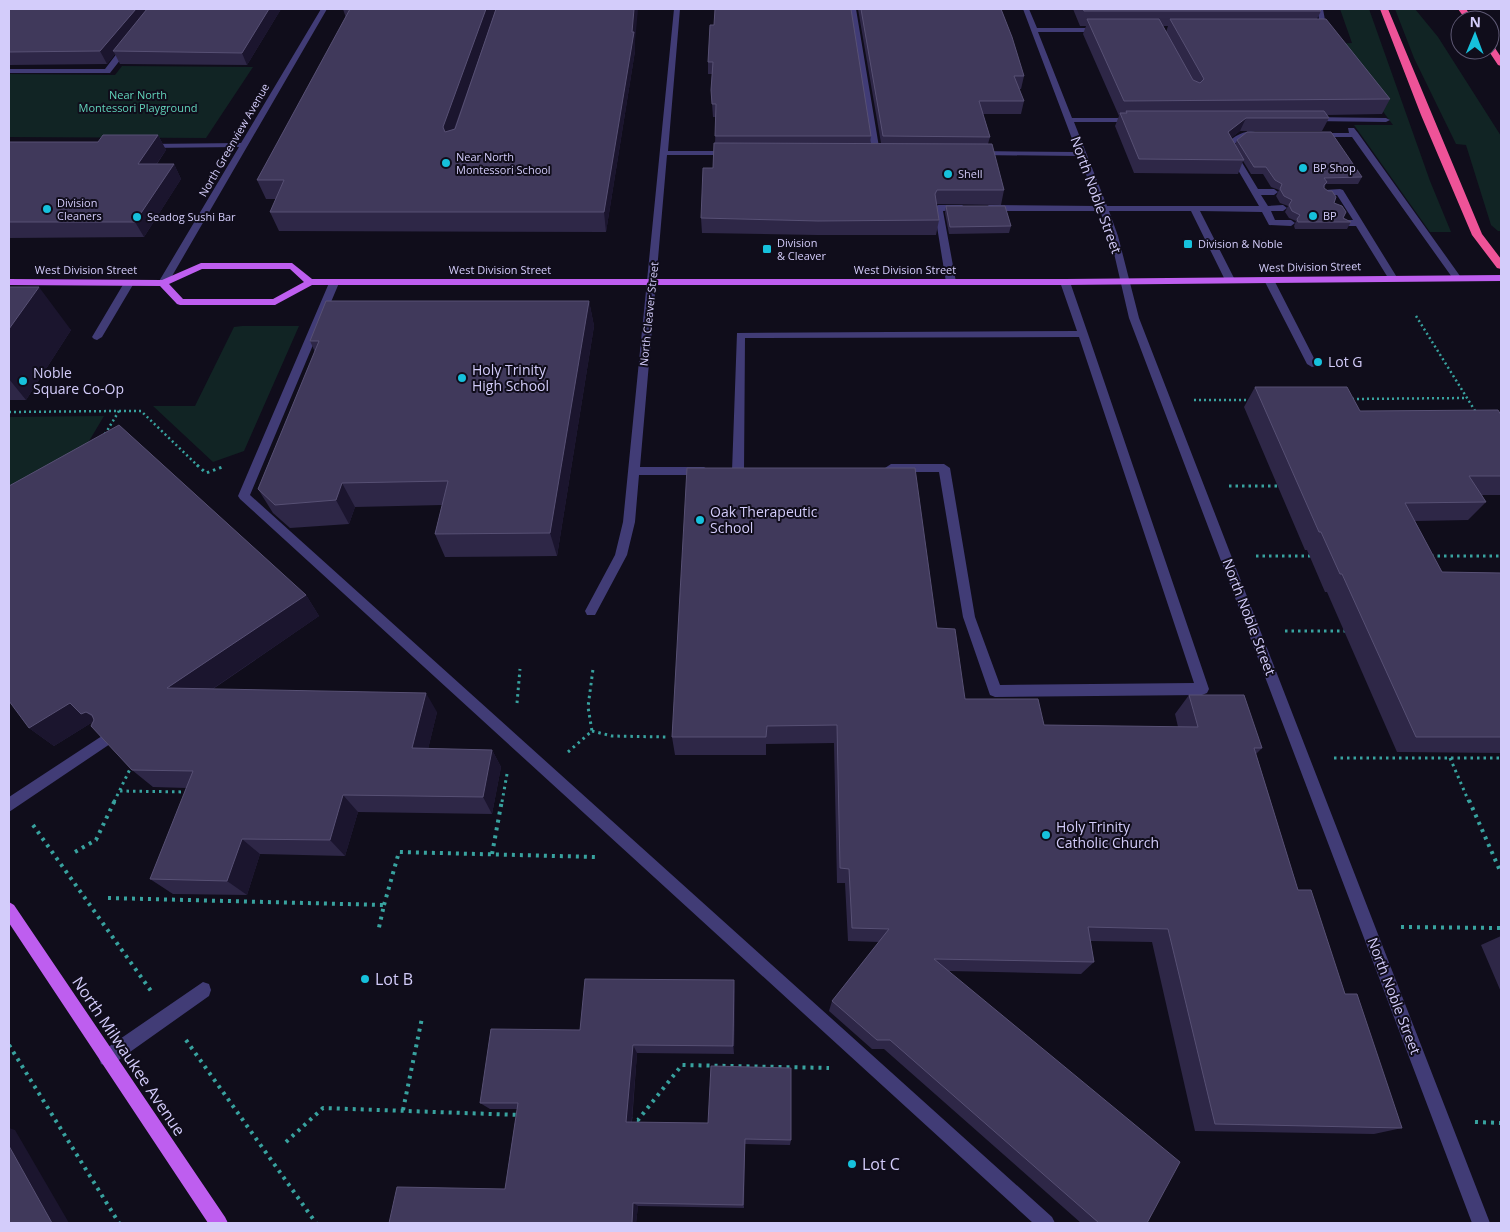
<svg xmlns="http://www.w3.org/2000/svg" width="1510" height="1232" font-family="'Open Sans',sans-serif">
<rect width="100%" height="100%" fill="#100d1b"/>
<path fill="#112424" d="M 1340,9 L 1369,9 L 1430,181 L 1451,232 L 1430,232 L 1354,125 L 1393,125 L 1333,44 L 1352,43 Z
M 1395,9 L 1415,9 L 1438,37 L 1501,136 L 1501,231 L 1498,231 L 1491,225 L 1466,145 L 1456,144 L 1414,58 Z
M 122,66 L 253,67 L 206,138 L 9,137 L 9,74 L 115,75 Z
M 242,326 L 299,326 L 244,451 L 213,462 L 153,406 L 195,406 L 234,327 Z
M 104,416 L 79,458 L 9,511 L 9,417 Z"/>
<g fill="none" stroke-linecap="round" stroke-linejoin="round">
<path stroke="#38a29f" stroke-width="2.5" stroke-dasharray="2 3" stroke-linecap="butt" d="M 1416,316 L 1477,414
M 1352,399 L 1467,398
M 1194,400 L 1251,400
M 119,411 L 141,411 L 198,466
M 9,412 L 119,411 L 105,434"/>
<path stroke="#38a29f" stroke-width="3" stroke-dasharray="2.5 4" stroke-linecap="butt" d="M 197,465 L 206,473 L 225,466
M 1229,486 L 1281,486
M 1256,556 L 1312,556
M 1431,556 L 1501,556
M 1285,631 L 1346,631
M 517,703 L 520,669
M 592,731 L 612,736 L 666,737
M 568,752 L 592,731 L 588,707 L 593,669
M 1334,758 L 1501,758
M 1450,758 L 1469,802
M 120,791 L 189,792
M 114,802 L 132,765
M 502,802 L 507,774"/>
<path stroke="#38a29f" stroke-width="4" stroke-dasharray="3 5" stroke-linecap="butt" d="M 1469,800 L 1501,873
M 33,825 L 151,991
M 75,852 L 96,840 L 115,800
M 492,854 L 502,800
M 108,898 L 384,905 L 378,932
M 384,905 L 399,852 L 596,857
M 1401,927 L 1501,928
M 186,1040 L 316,1223
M 9,1045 L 119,1223
M 403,1110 L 422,1018
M 629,1119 L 638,1120 L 682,1065 L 829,1068
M 1475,1122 L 1501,1123
M 286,1142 L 323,1108 L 520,1115"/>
<path fill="#413c76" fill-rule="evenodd" d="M 321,9 L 327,9 L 168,283 L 163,286 L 160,285 L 158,283 L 239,147 L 147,148 L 143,146 L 147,144 L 241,143 Z
M 674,9 L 680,9 L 668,151 L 729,151 L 733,153 L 729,155 L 667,155 L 640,467 L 704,467 L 710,471 L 704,475 L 639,475 L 635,522 L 627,555 L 595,615 L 587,615 L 585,611 L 615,555 L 623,522 Z
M 850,9 L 856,9 L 880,153 L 876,155 L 872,153 Z
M 1023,9 L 1029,9 L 1037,28 L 1102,28 L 1106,30 L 1102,32 L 1038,32 L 1072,118 L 1134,118 L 1138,120 L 1134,122 L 1074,122 L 1107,206 L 1259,206 L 1224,146 C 1233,136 1249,126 1262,135 L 1258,137 L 1243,137 L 1232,146 L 1258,189 L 1274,189 L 1278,192 L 1274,195 L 1261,195 L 1268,206 L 1283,205 L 1287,208 L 1283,211 L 1271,211 L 1275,220 L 1291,220 L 1295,223 L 1291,226 L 1269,225 L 1262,212 L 1200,211 L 1235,280 L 1233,282 L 1230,283 L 1225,280 L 1191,211 L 1109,211 L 1118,236 L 1139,318 L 1490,1223 L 1472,1223 L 1129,318 L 1110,236 L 1100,211 L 989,211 L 985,208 L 989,205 L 1098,206 L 1079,156 L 979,155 L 975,153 L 979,151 L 1077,152 Z
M 1317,9 L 1323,9 L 1327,31 L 1319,32 L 1315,30 L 1321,28 Z
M 124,44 L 131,46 L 110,73 L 9,73 L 9,69 L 105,69 Z
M 1308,117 L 1386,118 L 1390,120 L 1386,122 L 1311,121 L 1307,119 Z
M 1348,128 L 1354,128 L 1358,133 L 1460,276 L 1460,280 L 1454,280 L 1352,137 L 1318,137 L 1314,135 L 1318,133 L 1349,133 Z
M 1340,189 L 1343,190 L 1398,279 L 1396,281 L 1390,281 L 1356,226 L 1344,226 L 1340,223 L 1344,220 L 1353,220 L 1337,195 L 1325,196 L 1321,193 L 1325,190 Z
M 962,205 L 966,208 L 965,210 L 943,211 L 956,282 L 951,285 L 946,282 L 934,208 L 938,205 Z
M 1269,277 L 1274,280 L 1317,364 L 1316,366 L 1312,367 L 1307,364 L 1264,280 Z
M 1065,279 L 1070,282 L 1088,334 L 1209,689 L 1207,693 L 1202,695 L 995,697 L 990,695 L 963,617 L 939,472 L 891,472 L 885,468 L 891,464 L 944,464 L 950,468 L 975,617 L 1000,685 L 1194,683 L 1079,337 L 745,338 L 744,471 L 738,475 L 732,471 L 737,333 L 1077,331 L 1060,282 Z
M 129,280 L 134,283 L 102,337 L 97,340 L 94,339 L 92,337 L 124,283 Z
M 334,280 L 339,283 L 250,495 L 1052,1217 L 1055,1223 L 1033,1223 L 240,499 L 238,496 L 329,283 Z
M 108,732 L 113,734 L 115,738 L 113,742 L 9,812 L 9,797 Z
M 203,982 L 209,984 L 211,990 L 209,996 L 113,1064 L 107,1066 L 101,1064 L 99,1058 L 101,1052 Z"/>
<path fill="#be5eef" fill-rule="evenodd" d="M 201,263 L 292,263 L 312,279 L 1065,279 L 1501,275 L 1501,281 L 1065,285 L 312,285 L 275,305 L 180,305 L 177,304 L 160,286 L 9,285 L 9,279 L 162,280 ZM 202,269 L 290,269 L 304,282 L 273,299 L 183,299 L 169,284 Z
M 9,902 L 14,905 L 225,1217 L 228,1223 L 208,1223 L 9,923 Z"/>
<path fill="#ee5398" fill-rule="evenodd" d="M 1380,9 L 1388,9 L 1482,234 L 1501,259 L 1501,269 L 1497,268 L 1472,235 L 1421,115 Z
M 1458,9 L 1466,9 L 1474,20 L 1466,20 Z
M 1490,44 L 1493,45 L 1501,57 L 1501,66 L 1498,65 L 1488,50 L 1490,50 Z"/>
</g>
<path fill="#2e2747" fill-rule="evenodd" d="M 9,9 L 281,9 L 247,65 L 120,64 L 115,54 L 107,64 L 9,65 Z
M 343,9 L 496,9 L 635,42 L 635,51 L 606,232 L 279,231 L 270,212 L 276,199 L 266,199 L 257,180 L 346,18 Z
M 858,9 L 1001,9 L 1024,76 L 1021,89 L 1019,89 L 1024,101 L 1021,114 L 983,114 L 990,137 L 988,144 L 1004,190 L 1001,205 L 936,204 L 939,220 L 936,235 L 817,235 L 702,233 L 701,218 L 713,168 L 715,143 L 716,117 L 713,117 L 712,103 L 711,90 L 712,74 L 708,74 L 708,62 L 710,25 L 871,136 L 870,143 L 881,143 Z
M 1073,9 L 1319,9 L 1321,11 L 1317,19 L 1390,99 L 1382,114 L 1327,115 L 1329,118 L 1322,131 L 1240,131 L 1231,138 L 1235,145 L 1237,140 L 1362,177 L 1358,184 L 1326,184 L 1324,188 L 1343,218 L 1351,222 L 1347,229 L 1295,229 L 1294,226 L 1296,221 L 1289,218 L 1285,212 L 1288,206 L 1280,203 L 1276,196 L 1279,190 L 1271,187 L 1263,174 L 1251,174 L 1243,161 L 1238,174 L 1134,173 L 1115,126 L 1119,116 L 1083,34 L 1086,26 L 1080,26 ZM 1163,26 L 1168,26 L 1166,32 Z
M 158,135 L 166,150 L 157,164 L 174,164 L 181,179 L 144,237 L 9,238 L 9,142 L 98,142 Z
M 946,206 L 1011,226 L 1009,233 L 949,234 L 945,213 Z
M 9,287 L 71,330 L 26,400 L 9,400 Z
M 589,301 L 594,326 L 557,556 L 445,557 L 435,534 L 442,505 L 355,507 L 349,524 L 290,528 L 273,513 L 258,489 L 315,352 L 310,341 Z
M 1255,387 L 1360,411 L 1501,415 L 1501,495 L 1482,495 L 1486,502 L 1468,520 L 1415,521 L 1442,572 L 1501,573 L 1501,753 L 1397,752 L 1327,592 L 1325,592 L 1307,550 L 1305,550 L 1244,407 Z
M 306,595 L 319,616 L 213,689 L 437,712 L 428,749 L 492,750 L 501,767 L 492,814 L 358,812 L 345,856 L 260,854 L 247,895 L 173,894 L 150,879 L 187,788 L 153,787 L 132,770 L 91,723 L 54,746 L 29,728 Z
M 937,628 L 965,699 L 1044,725 L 1178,727 L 1175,714 L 1189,695 L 1262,748 L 1256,754 L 1298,890 L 1345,994 L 1402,1128 L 1374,1134 L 1195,1131 L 1152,942 L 1090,941 L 1094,962 L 1081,974 L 949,971 L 1147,1223 L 1081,1223 L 884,1049 L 872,1049 L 829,1011 L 832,1001 L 879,942 L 848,941 L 845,883 L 837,883 L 834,743 L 766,744 L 766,755 L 675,755 L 672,737 Z
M 1501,936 L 1501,992 L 1481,945 Z
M 735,989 L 734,1054 L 637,1053 L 632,1122 L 791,1140 L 790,1145 L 745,1144 L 744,1208 L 638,1206 L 636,1223 L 389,1223 L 505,1189 L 517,1109 L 490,1109 L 480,1103 L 580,1030 Z"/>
<path fill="#1b152e" d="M 136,9 L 152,9 L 113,51 L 115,54 L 107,64 L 100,51 Z
M 269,9 L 281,9 L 247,65 L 242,53 Z
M 486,9 L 496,9 L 448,146 L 443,127 Z
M 634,9 L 638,9 L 635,42 L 635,51 L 606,232 L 604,212 L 632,32 Z
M 1246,118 L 1240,131 L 1222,145 L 1228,132 Z
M 158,135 L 166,150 L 146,179 L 138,164 Z
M 174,164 L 181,179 L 144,237 L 135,222 Z
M 39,287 L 71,330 L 26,400 L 9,379 L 9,329 Z
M 589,301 L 594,326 L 557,556 L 550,533 Z
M 342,483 L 355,507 L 349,524 L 336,500 Z
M 306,595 L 319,616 L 186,707 L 167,688 Z
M 426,693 L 437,712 L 424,766 L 412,748 Z
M 70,703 L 86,712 L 109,730 L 103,733 L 91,723 L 54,746 L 29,728 Z
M 492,750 L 501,767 L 492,814 L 483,797 Z
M 343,795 L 358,812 L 345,856 L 330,840 Z
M 242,839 L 260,854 L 247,895 L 227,881 Z
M 734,980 L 735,989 L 734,1054 L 733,1046 Z
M 633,1045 L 637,1053 L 631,1128 L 626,1122 Z
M 9,1128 L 15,1130 L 69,1223 L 52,1223 L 9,1146 Z
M 633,1203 L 638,1206 L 636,1223 L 632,1223 Z"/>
<path fill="#40395b" stroke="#575074" d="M 9,9 L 136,9 L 100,51 L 9,52 Z
M 147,9 L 269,9 L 242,53 L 113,51 Z
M 350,9 L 486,9 L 443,127 L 445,132 L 455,129 L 496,9 L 634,9 L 632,32 L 634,32 L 604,212 L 270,212 L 284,180 L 257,180 Z
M 715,9 L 851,9 L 871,136 L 715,136 L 716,104 L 712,104 L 711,90 L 713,62 L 708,62 L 710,25 L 714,25 Z
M 861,9 L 1001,9 L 1012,37 L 1024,76 L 1014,76 L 1024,101 L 979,101 L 990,137 L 883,136 Z
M 1083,9 L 1319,9 L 1321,11 L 1084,11 Z
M 1087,19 L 1159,19 L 1193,80 L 1200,83 L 1204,79 L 1170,19 L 1326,19 L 1390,99 L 1124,101 Z
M 1126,111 L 1324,111 L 1329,118 L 1246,118 L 1228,132 L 1244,160 L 1139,159 L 1120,113 L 1127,113 Z
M 1247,132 L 1331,132 L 1362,177 L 1324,178 L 1327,182 L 1324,185 L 1324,188 L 1328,191 L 1332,191 L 1336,197 L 1334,203 L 1342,206 L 1346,212 L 1343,218 L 1351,222 L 1298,222 L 1297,219 L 1300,215 L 1292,211 L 1289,205 L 1292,200 L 1284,196 L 1280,189 L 1282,184 L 1275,180 L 1266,167 L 1254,167 L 1237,140 Z
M 103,135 L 158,135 L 138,164 L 174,164 L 135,222 L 9,222 L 9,142 L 98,142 Z
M 714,143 L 992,144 L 1004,190 L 937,190 L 935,194 L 939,220 L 818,221 L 701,218 L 703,168 L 713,168 Z
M 946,206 L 1005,206 L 1011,226 L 950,227 Z
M 9,287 L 39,287 L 9,329 Z
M 326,301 L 589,301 L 550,533 L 435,534 L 448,481 L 342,483 L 336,500 L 275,505 L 258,489 L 319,341 L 310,341 Z
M 1255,387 L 1347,387 L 1360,411 L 1498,410 L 1501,415 L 1501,476 L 1469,476 L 1486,502 L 1405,503 L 1442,572 L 1501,573 L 1501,737 L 1416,737 L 1342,574 L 1340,574 L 1321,532 L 1319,532 Z
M 119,425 L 306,595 L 167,688 L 426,693 L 412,748 L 492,750 L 483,797 L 343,795 L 330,840 L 242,839 L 227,881 L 150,879 L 193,771 L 132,770 L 91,726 L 94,720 L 92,715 L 86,712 L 81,714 L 70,703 L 29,728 L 9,701 L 9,486 Z
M 687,468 L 915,468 L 937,628 L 955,629 L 965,699 L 1038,699 L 1044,725 L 1198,727 L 1189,695 L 1244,695 L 1262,748 L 1254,748 L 1298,890 L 1311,890 L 1345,994 L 1357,994 L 1402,1128 L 1215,1124 L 1168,929 L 1088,927 L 1094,962 L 934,959 L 1180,1162 L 1147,1223 L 1099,1223 L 890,1040 L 877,1040 L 832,1001 L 889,929 L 852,928 L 849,869 L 840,868 L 837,725 L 767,726 L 766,737 L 672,737 Z
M 585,979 L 734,980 L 733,1046 L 633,1045 L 626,1122 L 708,1123 L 711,1066 L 791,1068 L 791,1140 L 745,1139 L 743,1205 L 633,1203 L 632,1223 L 389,1223 L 397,1187 L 505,1189 L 518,1103 L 480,1103 L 491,1029 L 580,1030 Z
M 9,1146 L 52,1223 L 9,1223 Z"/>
<g fill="#16c1dc" stroke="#100d1b" stroke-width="2">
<circle cx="446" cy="163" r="5"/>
<circle cx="1303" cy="168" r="5"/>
<circle cx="948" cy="174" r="5"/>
<circle cx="47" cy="209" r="5"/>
<circle cx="1313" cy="216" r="5"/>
<circle cx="137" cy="217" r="5"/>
<rect x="1183" y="239" width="10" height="10" rx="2.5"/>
<rect x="762" y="244" width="10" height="10" rx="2.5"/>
<circle cx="1318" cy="362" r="5"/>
<circle cx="462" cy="378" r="5"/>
<circle cx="23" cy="381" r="5"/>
<circle cx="700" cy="520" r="5"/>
<circle cx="1046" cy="835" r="5"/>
<circle cx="365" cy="979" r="5"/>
<circle cx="852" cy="1164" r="5"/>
</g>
<g text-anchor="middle" stroke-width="4" stroke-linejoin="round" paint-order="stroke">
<g font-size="11" fill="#61d2b9" stroke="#100d1b">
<text x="138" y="99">Near North<tspan x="138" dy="13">Montessori Playground</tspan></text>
</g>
<g font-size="11" fill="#d3ccfa" stroke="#100d1b">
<text transform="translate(234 140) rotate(-60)" y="4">North Greenview Avenue</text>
<text transform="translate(1310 267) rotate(-1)" y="4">West Division Street</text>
<text x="86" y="274">West Division Street</text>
<text x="500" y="274">West Division Street</text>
<text x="905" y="274">West Division Street</text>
<text transform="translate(649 314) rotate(-84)" y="4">North Cleaver Street</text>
</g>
<g font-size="11" fill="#d3ccfa" stroke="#100d1b" text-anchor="start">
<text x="456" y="161">Near North<tspan x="456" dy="13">Montessori School</tspan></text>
<text x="1313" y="172">BP Shop</text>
<text x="958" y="178">Shell</text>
<text x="57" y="207">Division<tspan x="57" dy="13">Cleaners</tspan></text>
<text x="1323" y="220">BP</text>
<text x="147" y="221">Seadog Sushi Bar</text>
<text x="777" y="247">Division<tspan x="777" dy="13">&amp; Cleaver</tspan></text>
<text x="1198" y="248">Division &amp; Noble</text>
</g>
<g font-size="14" fill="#d3ccfa" stroke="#100d1b">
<text transform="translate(1096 195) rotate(70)" y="5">North Noble Street</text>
<text transform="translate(1249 617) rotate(69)" y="5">North Noble Street</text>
<text transform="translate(1394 996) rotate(69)" y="5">North Noble Street</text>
</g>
<g font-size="14" fill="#d3ccfa" stroke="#100d1b" text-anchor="start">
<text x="1328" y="367">Lot G</text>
<text x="472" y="375">Holy Trinity<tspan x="472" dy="16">High School</tspan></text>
<text x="33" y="378">Noble<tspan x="33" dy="16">Square Co-Op</tspan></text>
<text x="710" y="517">Oak Therapeutic<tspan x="710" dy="16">School</tspan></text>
<text x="1056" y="832">Holy Trinity<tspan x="1056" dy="16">Catholic Church</tspan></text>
</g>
<g font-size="16" fill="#d3ccfa" stroke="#100d1b" text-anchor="start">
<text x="375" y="985">Lot B</text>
<text x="862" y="1170">Lot C</text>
</g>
<g font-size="16" fill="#d3ccfa" stroke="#100d1b">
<text transform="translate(129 1056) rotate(56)" y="6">North Milwaukee Avenue</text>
</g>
</g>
<rect width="1510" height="1232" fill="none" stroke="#d3ccfa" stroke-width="20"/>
<g transform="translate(1475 35) rotate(1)"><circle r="24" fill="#100d1b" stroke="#5e5974"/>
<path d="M0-4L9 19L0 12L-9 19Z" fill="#16c1dc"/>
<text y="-8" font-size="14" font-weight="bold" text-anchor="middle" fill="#d3ccfa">N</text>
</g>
</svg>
